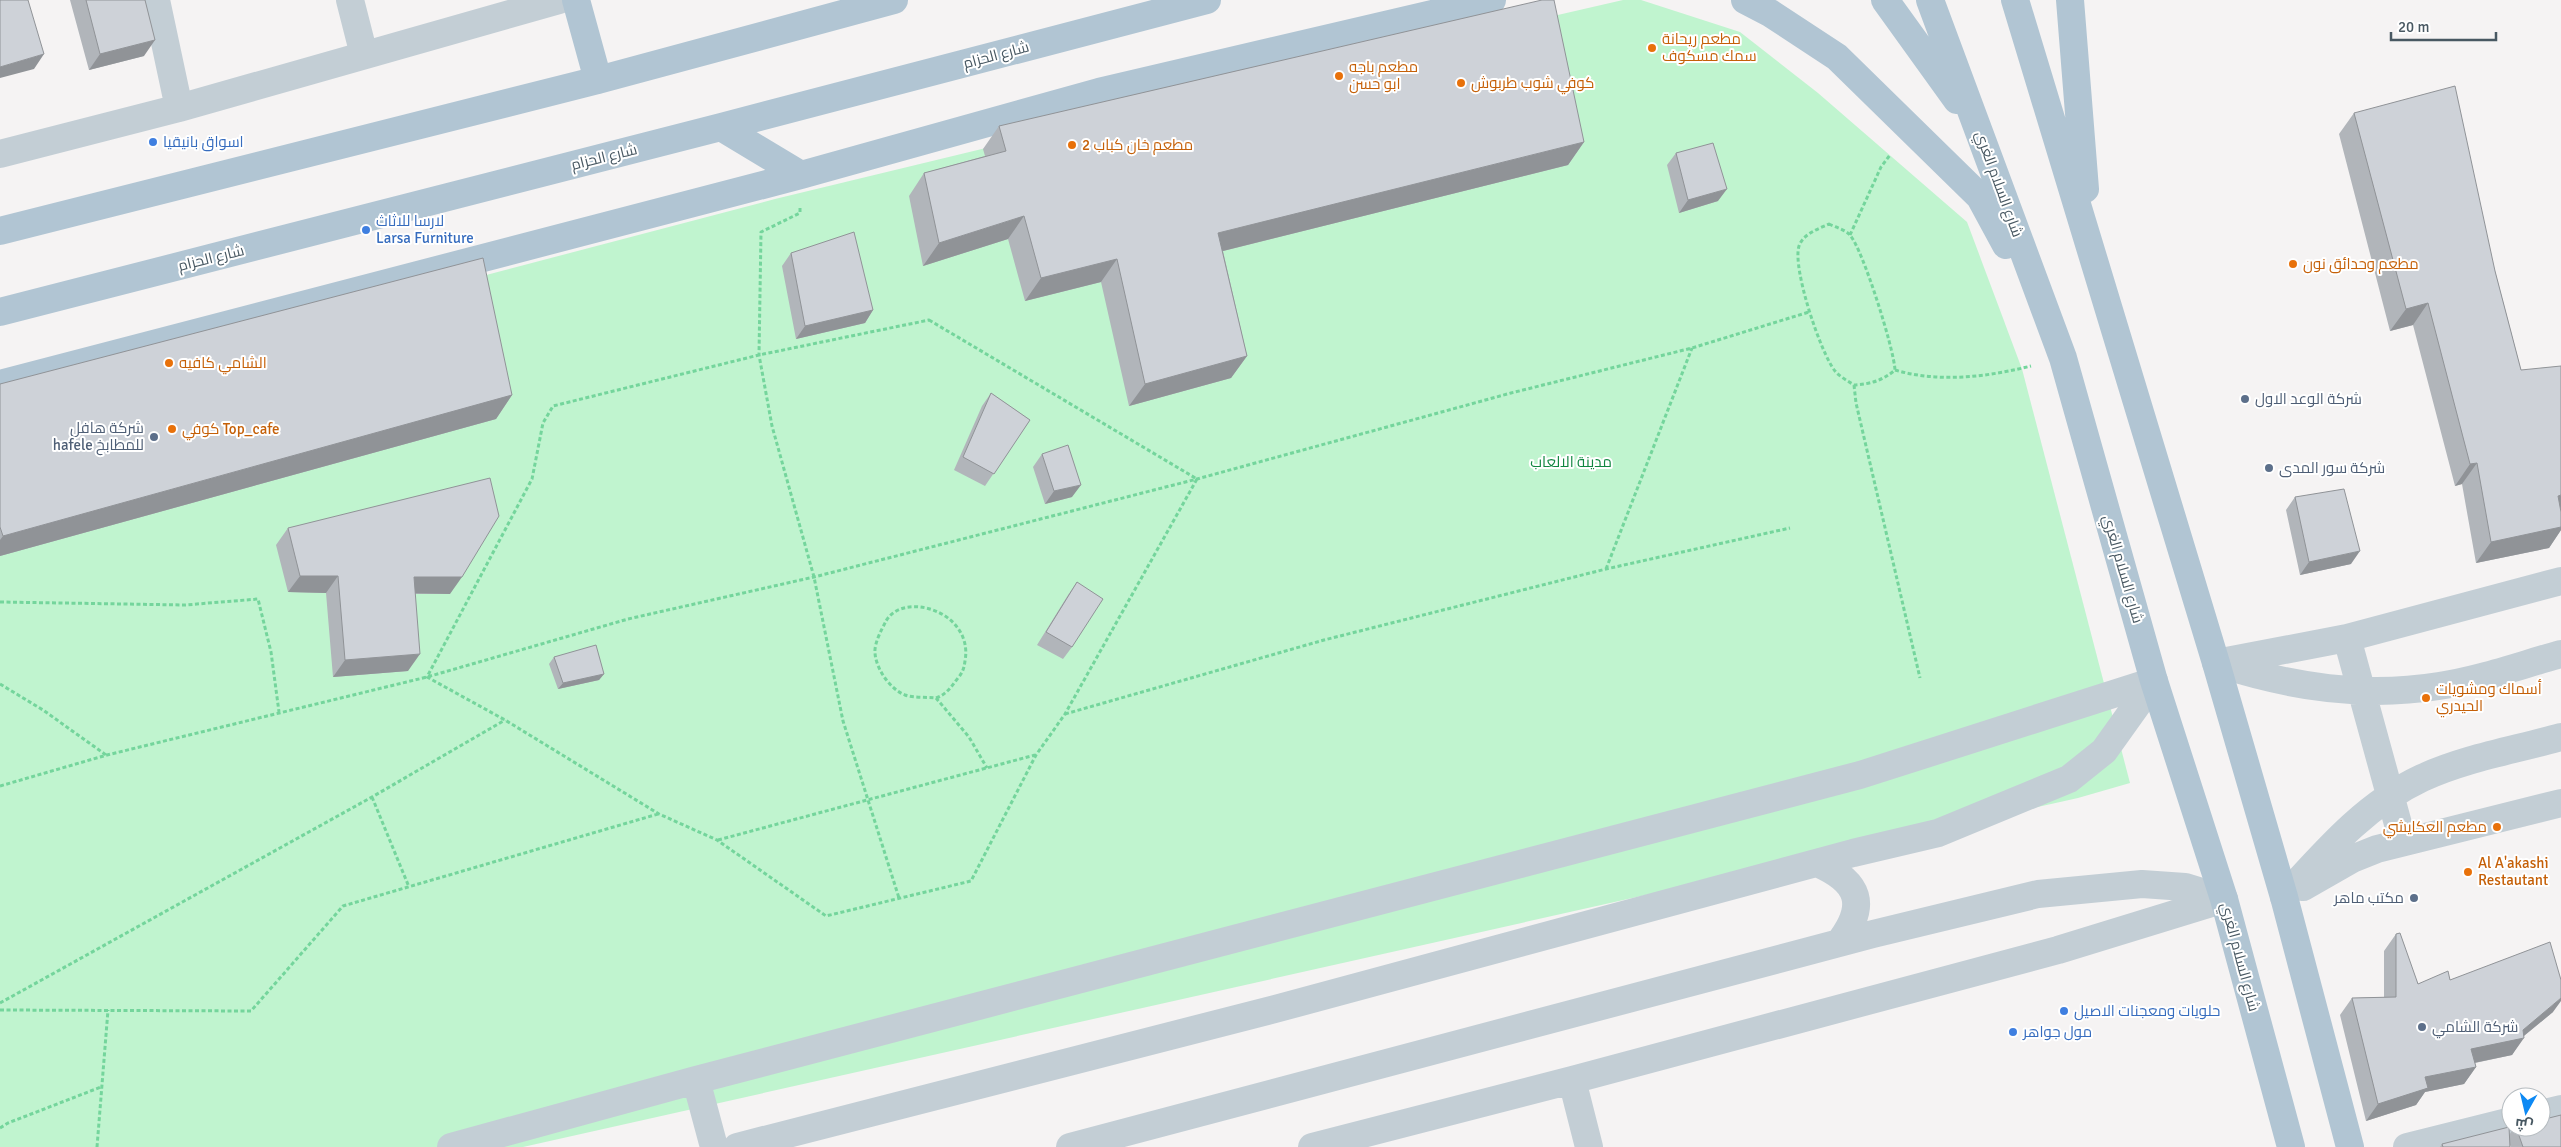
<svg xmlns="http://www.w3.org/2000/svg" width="2561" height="1147" font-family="Signika,Cairo,sans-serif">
<rect width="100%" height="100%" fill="#f5f3f3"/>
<path fill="#c0f4cf" d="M 1623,0 L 1641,0 L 1740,32 L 1818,93 L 1967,222 L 2022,369 L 2130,783 L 2078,798 L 523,1147 L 0,1147 L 0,403 L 775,199 L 1123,115 Z"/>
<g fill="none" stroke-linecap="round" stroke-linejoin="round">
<path stroke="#74d59c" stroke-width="3" stroke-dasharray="4 2.5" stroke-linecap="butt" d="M 800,208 L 800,213 L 761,232 L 759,355 L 772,426 L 814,577 L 843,721 L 899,898
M 1829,224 C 1835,227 1846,230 1850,235 C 1863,250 1894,349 1895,370 C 1882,381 1870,384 1854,385 C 1848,381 1840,377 1835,371 C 1821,354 1792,268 1799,246 C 1803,234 1818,229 1829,224 Z
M 1850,235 L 1881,167 L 1890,155
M 929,320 L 1197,479 L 1065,714 L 1036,755 L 971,881 L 826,916 L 717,840 L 659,814 L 505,720 L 427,677 L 532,479 L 543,423 L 553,406 L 759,355 Z
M 1895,370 C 1939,383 1987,377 2031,366
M 1854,385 L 1856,403 L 1920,678
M 1606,569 L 1692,348
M 0,602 L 185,605 L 258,599 L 271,652 L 279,712
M 0,684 L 43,710 L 106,755
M 936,698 C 947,694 951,687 958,678 C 963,672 964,668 965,661 C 974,612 904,590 886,621 C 882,629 874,643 875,653 C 876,669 890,689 905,695 C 914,698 926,697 936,698 L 969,737 L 987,768
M 1065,714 L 1324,640 L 1606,569 L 1790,528
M 0,786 L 107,755 L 427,677 L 628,619 L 814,577 L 1197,479 L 1511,393 L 1692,348 L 1809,312
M 372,797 L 409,887
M 718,840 L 1035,755
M 0,1003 L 372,797 L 505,720
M 0,1010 L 251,1011 L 343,906 L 658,814
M 0,1128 L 8,1123 L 101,1087
M 97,1147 L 108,1010"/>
<path stroke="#c3ced5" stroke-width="28" d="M 156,0 L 179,108
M 350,0 L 364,55
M 0,154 L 179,108 L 559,0
M 2347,638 L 2403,842
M 2216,663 L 2347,638 L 2561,581
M 2220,664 C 2292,687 2364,698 2439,686 C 2480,680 2521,665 2561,654
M 1817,863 C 1860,882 1868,905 1839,943
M 2303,887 L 2352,859 L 2377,849 L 2561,803
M 2284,897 C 2325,852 2366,804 2422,778 C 2465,758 2515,750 2561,737
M 696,1080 L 714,1147
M 1572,1080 L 1589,1147
M 2541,1114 L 2561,1109
M 451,1147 L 696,1080 L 1860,775 L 2154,681
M 737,1147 L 1275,1009 L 1853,853 L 1938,833 L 2069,779 L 2104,751 L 2154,681
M 1070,1147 L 1873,934 L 2038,894 L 2142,884 L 2185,887 L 2224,899
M 1312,1147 L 1572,1080 L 2058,950 L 2224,899
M 2407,1147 L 2511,1121"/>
<path stroke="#b1c5d3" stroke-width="28" d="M 576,0 L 598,80
M 1745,0 L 1770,13 L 1837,57 L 1980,197 L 2006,245
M 1885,0 L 1957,100
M 1930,0 L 2063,358 L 2154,681 L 2224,899 L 2291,1147
M 2015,0 L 2216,663 L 2284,897 L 2350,1147
M 2070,0 L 2085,189
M 721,127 L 801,175
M 0,231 L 598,80 L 894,0
M 0,312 L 721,127 L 1207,0
M 0,384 L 801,175 L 1099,92 L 1492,0"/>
</g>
<path fill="#b1b5ba" d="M 70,0 L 145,0 L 144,56 L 89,70 Z
M 2354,113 L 2495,271 L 2521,370 L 2561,512 L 2561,530 L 2549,548 L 2476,563 L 2462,484 L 2455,486 L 2413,325 L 2390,331 L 2339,134 Z
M 999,126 L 1584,142 L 1568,165 L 1223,251 L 1247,356 L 1231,378 L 1129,406 L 1101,282 L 1025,301 L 1008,239 L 923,266 L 909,196 L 924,173 L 985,156 L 983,149 Z
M 1676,153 L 1718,201 L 1679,213 L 1667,165 Z
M 791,253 L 873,310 L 865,323 L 796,339 L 782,266 Z
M 0,384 L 512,395 L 496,419 L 0,556 Z
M 991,393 L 1030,420 L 985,486 L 954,470 L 982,406 Z
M 1042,454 L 1072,497 L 1045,504 L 1033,467 Z
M 2295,497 L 2351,564 L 2300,575 L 2286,510 Z
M 288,528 L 450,594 L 415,594 L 408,671 L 333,677 L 326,593 L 288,592 L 276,545 Z
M 1077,582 L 1072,647 L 1063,659 L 1037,645 L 1068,595 Z
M 554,657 L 604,674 L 599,680 L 558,689 L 549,664 Z
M 2396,934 L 2418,984 L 2450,980 L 2553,1012 L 2524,1036 L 2512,1055 L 2475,1063 L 2476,1067 L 2464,1084 L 2425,1092 L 2416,1105 L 2366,1121 L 2340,1015 L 2352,998 L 2384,997 L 2384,951 Z
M 2515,1127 L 2561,1147 L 2511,1147 L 2510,1145 L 2510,1147 L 2440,1147 L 2442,1144 L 2509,1135 Z"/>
<path fill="#909397" d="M 155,40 L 144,56 L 89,70 L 100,54 Z
M 44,54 L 34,69 L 0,78 L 0,67 Z
M 1584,142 L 1568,165 L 1203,256 L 1218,233 Z
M 1727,189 L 1718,201 L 1679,213 L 1688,200 Z
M 1024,216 L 1008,239 L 923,266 L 939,243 Z
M 1117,259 L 1101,282 L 1025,301 L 1041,278 Z
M 2428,303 L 2413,325 L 2390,331 L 2406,309 Z
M 873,310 L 865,323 L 796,339 L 805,326 Z
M 1247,356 L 1231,378 L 1129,406 L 1145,384 Z
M 512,395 L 496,419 L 0,556 L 0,540 L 3,536 Z
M 2477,463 L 2462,484 L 2455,486 L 2470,464 Z
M 1081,485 L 1072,497 L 1045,504 L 1054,491 Z
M 2561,495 L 2561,509 L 2543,518 L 2558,496 Z
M 2561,527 L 2561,530 L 2549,548 L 2476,563 L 2491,542 Z
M 2360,551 L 2351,564 L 2300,575 L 2309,562 Z
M 300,576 L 338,576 L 326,593 L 288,592 Z
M 414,577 L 462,577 L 450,594 L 402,593 Z
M 420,654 L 408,671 L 333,677 L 345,660 Z
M 604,674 L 599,680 L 558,689 L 563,683 Z
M 2561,998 L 2561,1001 L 2553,1012 L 2520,1039 L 2524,1038 L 2512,1055 L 2459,1066 L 2471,1049 L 2523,1030 Z
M 2476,1067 L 2464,1084 L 2425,1092 L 2416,1105 L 2366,1121 L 2378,1104 L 2425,1077 Z"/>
<path fill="#ced2d8" stroke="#909397" d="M 0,0 L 28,0 L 44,54 L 0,67 Z
M 86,0 L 145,0 L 155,40 L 100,54 Z
M 1542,0 L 1554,0 L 1584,142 L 1218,233 L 1247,356 L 1145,384 L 1117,259 L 1041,278 L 1024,216 L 939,243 L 924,173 L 1006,151 L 999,126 Z
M 2455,86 L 2495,271 L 2521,370 L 2561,366 L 2561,495 L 2558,496 L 2561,512 L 2561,527 L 2491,542 L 2477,463 L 2470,464 L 2428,303 L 2406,309 L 2354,113 Z
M 1713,143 L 1727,189 L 1688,200 L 1676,153 Z
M 854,232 L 873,310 L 805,326 L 791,253 Z
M 483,258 L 512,395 L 3,536 L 0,527 L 0,384 Z
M 991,393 L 1030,420 L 994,474 L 963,457 Z
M 1068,445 L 1081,485 L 1054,491 L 1042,454 Z
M 490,478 L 499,516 L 462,577 L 414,577 L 420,654 L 345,660 L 338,576 L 300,576 L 288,528 Z
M 2344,489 L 2360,551 L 2309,562 L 2295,497 Z
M 1077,582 L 1103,599 L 1072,647 L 1046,632 Z
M 596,645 L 604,674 L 563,683 L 554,657 Z
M 2400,933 L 2418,984 L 2448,971 L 2450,980 L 2550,942 L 2561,980 L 2561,998 L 2523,1030 L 2524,1038 L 2471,1049 L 2476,1067 L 2425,1077 L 2428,1088 L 2378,1104 L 2352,998 L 2396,997 L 2396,934 Z
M 2561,1115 L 2561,1147 L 2523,1147 L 2516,1127 L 2541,1127 L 2541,1120 Z
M 2509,1127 L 2510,1147 L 2443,1147 L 2442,1144 Z"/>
<g fill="#e8710a" stroke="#fff" stroke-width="2">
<circle cx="1652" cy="48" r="5"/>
<circle cx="1339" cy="76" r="5"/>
<circle cx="1461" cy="83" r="5"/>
<circle cx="1072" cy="145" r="5"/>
<circle cx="2293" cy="264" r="5"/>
<circle cx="169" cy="363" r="5"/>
<circle cx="172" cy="429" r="5"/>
<circle cx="2426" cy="698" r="5"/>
<circle cx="2497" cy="827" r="5"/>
<circle cx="2468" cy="872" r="5"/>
</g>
<g fill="#3f7fe0" stroke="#fff" stroke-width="2">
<circle cx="153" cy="142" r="5"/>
<circle cx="366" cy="230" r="5"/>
<circle cx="2064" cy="1011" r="5"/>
<circle cx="2013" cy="1032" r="5"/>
</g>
<g fill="#5c6f8a" stroke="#fff" stroke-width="2">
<circle cx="2245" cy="399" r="5"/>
<circle cx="154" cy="437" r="5"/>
<circle cx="2269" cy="468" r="5"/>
<circle cx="2414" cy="898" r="5"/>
<circle cx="2422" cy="1027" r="5"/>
</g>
<g text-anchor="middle" stroke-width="4" stroke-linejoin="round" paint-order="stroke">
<g font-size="15" fill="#c56008" stroke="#fff" text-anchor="start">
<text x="1662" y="44">مطعم ريحانة<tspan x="1662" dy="17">سمك مسكوف</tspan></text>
<text x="1349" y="72">مطعم باجه<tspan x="1349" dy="17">ابو حسن</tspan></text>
<text x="1471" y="88">كوفي شوب طربوش</text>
<text x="1082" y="150">مطعم خان كباب 2</text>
<text x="2303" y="269">مطعم وحدائق نون</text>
<text x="179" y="368">الشامي كافيه</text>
<text x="182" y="434">كوفي Top_cafe</text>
<text x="2436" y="694">أسماك ومشويات<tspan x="2436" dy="17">الحيدري</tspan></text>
<text x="2487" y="832" text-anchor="end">مطعم العكايشي</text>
<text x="2478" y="868">Al A'akashi<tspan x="2478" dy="17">Restautant</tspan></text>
</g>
<g font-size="15" fill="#485862" stroke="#fff">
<text transform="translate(996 55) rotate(-15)" y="5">شارع الحزام</text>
<text transform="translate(604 157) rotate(-14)" y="5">شارع الحزام</text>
<text transform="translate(1999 184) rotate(70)" y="5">شارع السلام الغري</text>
<text transform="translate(211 258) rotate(-14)" y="5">شارع الحزام</text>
<text transform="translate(2123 569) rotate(74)" y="5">شارع السلام الغري</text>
<text transform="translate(2240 957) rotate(75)" y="5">شارع السلام الغري</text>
</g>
<g font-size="15" fill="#366cbe" stroke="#fff" text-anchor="start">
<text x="163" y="147">اسواق بانيقيا</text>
<text x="376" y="226">لارسا للاثاث<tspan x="376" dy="17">Larsa Furniture</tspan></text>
<text x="2074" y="1016">حلويات ومعجنات الاصيل</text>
<text x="2023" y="1037">مول جواهر</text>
</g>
<g font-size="15" fill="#4e5e75" stroke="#fff" text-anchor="start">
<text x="2255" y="404">شركة الوعد الاول</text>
<text x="144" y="433" text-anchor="end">شركة هافل<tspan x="144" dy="17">hafele للمطابخ</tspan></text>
<text x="2279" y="473">شركة سور المدى</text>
<text x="2404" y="903" text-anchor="end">مكتب ماهر</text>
<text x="2432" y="1032">شركة الشامي</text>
</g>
<g font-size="15" fill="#108640" stroke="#fff">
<text x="1571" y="467">مدينة الالعاب</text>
</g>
</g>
<g transform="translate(2526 1112) rotate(188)"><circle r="24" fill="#ffffff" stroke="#b6bcc0"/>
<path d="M0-4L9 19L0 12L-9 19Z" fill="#0d89f4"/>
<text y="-8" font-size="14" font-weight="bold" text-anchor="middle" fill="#485862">ش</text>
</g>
<path d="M2391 32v8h105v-8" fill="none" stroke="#485862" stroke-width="2.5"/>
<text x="2398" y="32" font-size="15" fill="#485862" stroke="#ffffff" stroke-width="4" paint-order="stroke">20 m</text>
</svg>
